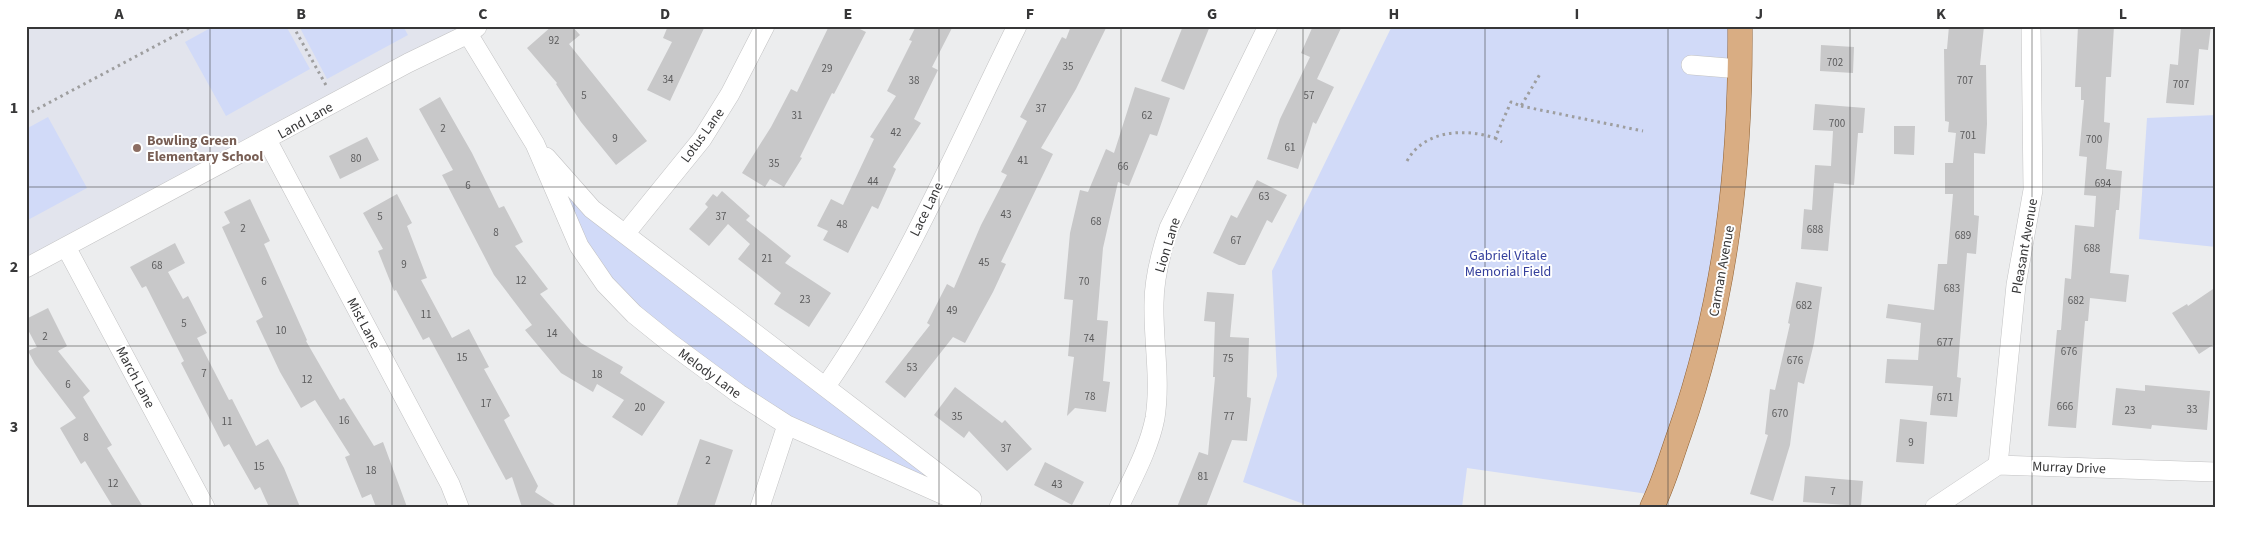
<svg xmlns="http://www.w3.org/2000/svg" width="2242" height="533" font-family="'Source Sans 3',sans-serif">
<rect width="100%" height="100%" fill="#ecedee"/>
<path fill="#e2e4ed" d="M 26,26 L 472,26 L 26,265 Z"/>
<path fill="#d1daf8" d="M 214,26 L 286,26 L 310,69 L 226,116 L 185,42 Z
M 299,26 L 403,26 L 408,35 L 327,79 Z
M 1392,26 L 1736,26 L 1730,205 L 1655,495 L 1467,468 L 1462,507 L 1312,507 L 1243,482 L 1277,376 L 1272,271 Z
M 2216,115 L 2216,247 L 2139,239 L 2147,118 Z
M 48,117 L 87,188 L 26,221 L 26,129 Z
M 545,160 L 978,507 L 789,422 L 668,340 L 582,246 Z"/>
<path fill="#c8c8c9" d="M 552,26 L 572,26 L 580,35 L 569,44 L 647,141 L 616,165 L 581,122 L 556,84 L 557,83 L 527,48 Z
M 668,26 L 705,26 L 670,101 L 647,90 L 672,42 L 663,38 Z
M 829,26 L 854,26 L 866,32 L 834,94 L 832,93 L 800,157 L 802,158 L 784,187 L 770,179 L 765,187 L 742,173 L 771,127 L 791,89 L 797,92 Z
M 916,26 L 953,26 L 932,67 L 938,70 L 914,119 L 921,123 L 893,167 L 896,169 L 878,209 L 872,206 L 848,253 L 823,240 L 828,231 L 817,226 L 831,199 L 843,205 L 874,139 L 870,137 L 896,96 L 887,91 L 912,41 L 909,40 Z
M 1071,26 L 1107,26 L 1076,89 L 1041,148 L 1053,154 L 1001,262 L 1006,264 L 993,292 L 965,343 L 953,337 L 905,398 L 885,382 L 930,325 L 927,323 L 947,284 L 954,288 L 981,225 L 1007,175 L 1001,172 L 1027,121 L 1020,117 L 1062,37 L 1066,39 Z
M 1183,26 L 1210,26 L 1184,90 L 1161,81 Z
M 1313,26 L 1342,26 L 1317,79 L 1334,87 L 1316,124 L 1313,122 L 1298,169 L 1267,159 L 1280,119 L 1310,57 L 1301,53 Z
M 1949,26 L 1984,26 L 1980,65 L 1986,65 L 1987,124 L 1985,154 L 1974,153 L 1974,215 L 1979,216 L 1976,254 L 1967,253 L 1957,377 L 1961,378 L 1957,417 L 1930,415 L 1933,386 L 1885,383 L 1887,359 L 1918,360 L 1921,323 L 1886,318 L 1888,304 L 1934,310 L 1938,264 L 1947,264 L 1953,194 L 1945,194 L 1945,163 L 1953,163 L 1956,133 L 1948,132 L 1949,122 L 1945,121 L 1944,49 L 1947,49 Z
M 2078,26 L 2114,26 L 2111,77 L 2106,77 L 2104,122 L 2110,123 L 2106,169 L 2122,171 L 2119,210 L 2116,210 L 2110,273 L 2129,275 L 2126,302 L 2090,298 L 2088,321 L 2085,321 L 2076,428 L 2048,426 L 2057,330 L 2061,330 L 2065,278 L 2071,279 L 2075,225 L 2094,227 L 2096,196 L 2084,195 L 2087,157 L 2079,156 L 2084,100 L 2081,100 L 2081,87 L 2075,87 Z
M 2181,26 L 2211,26 L 2208,50 L 2199,49 L 2194,105 L 2166,103 L 2170,64 L 2178,65 Z
M 1821,45 L 1854,47 L 1853,73 L 1820,71 Z
M 1135,87 L 1170,98 L 1157,136 L 1150,134 L 1129,186 L 1118,182 L 1103,248 L 1097,320 L 1108,321 L 1103,381 L 1110,382 L 1106,412 L 1075,408 L 1067,416 L 1074,357 L 1068,356 L 1073,300 L 1064,299 L 1070,233 L 1080,190 L 1088,192 L 1106,149 L 1114,153 Z
M 440,97 L 472,153 L 499,208 L 504,206 L 523,242 L 515,246 L 548,289 L 540,294 L 581,343 L 623,367 L 620,373 L 665,402 L 642,436 L 612,417 L 624,400 L 597,384 L 593,392 L 561,373 L 525,330 L 532,325 L 494,275 L 442,175 L 453,170 L 419,109 Z
M 1815,104 L 1865,108 L 1863,133 L 1858,133 L 1854,185 L 1834,183 L 1828,251 L 1801,249 L 1804,209 L 1812,210 L 1815,165 L 1831,166 L 1833,131 L 1813,130 Z
M 1894,126 L 1915,126 L 1914,155 L 1894,154 Z
M 367,137 L 379,160 L 340,179 L 329,156 Z
M 1257,180 L 1287,195 L 1272,223 L 1267,220 L 1245,265 L 1239,265 L 1213,253 L 1231,215 L 1237,218 Z
M 722,191 L 750,216 L 746,220 L 791,256 L 785,263 L 831,293 L 809,327 L 774,304 L 781,293 L 738,259 L 750,244 L 728,224 L 709,246 L 689,229 L 708,207 L 705,204 L 713,194 L 717,197 Z
M 397,194 L 412,223 L 407,226 L 427,278 L 421,280 L 452,338 L 469,329 L 489,367 L 484,369 L 510,416 L 504,420 L 538,486 L 535,492 L 558,507 L 522,507 L 512,477 L 506,480 L 429,337 L 423,340 L 396,290 L 394,291 L 378,251 L 383,249 L 363,213 Z
M 250,199 L 270,241 L 264,244 L 307,340 L 306,341 L 340,400 L 344,398 L 374,446 L 383,442 L 407,507 L 376,507 L 371,494 L 362,498 L 345,457 L 350,455 L 315,400 L 301,408 L 280,372 L 256,321 L 263,317 L 222,227 L 230,223 L 224,212 Z
M 175,243 L 185,263 L 168,272 L 183,299 L 188,296 L 207,333 L 197,338 L 229,400 L 232,399 L 256,446 L 268,439 L 284,468 L 300,507 L 269,507 L 260,487 L 255,490 L 229,444 L 224,447 L 181,363 L 184,361 L 146,286 L 142,288 L 130,267 Z
M 1796,282 L 1822,287 L 1814,343 L 1804,384 L 1798,382 L 1790,445 L 1773,501 L 1750,494 L 1768,435 L 1765,434 L 1770,389 L 1775,390 L 1790,324 L 1788,323 Z
M 2216,287 L 2216,343 L 2199,354 L 2172,313 L 2187,304 L 2188,306 Z
M 1207,292 L 1234,294 L 1230,337 L 1249,338 L 1247,397 L 1251,398 L 1247,441 L 1232,440 L 1206,507 L 1177,507 L 1199,452 L 1208,455 L 1215,377 L 1213,377 L 1215,322 L 1204,321 Z
M 48,308 L 67,346 L 58,351 L 90,391 L 83,397 L 112,445 L 107,448 L 143,507 L 113,507 L 85,461 L 81,464 L 60,428 L 76,418 L 35,364 L 28,351 L 37,347 L 26,326 L 26,319 Z
M 2145,385 L 2210,391 L 2207,430 L 2152,425 L 2151,429 L 2112,425 L 2116,388 L 2145,391 Z
M 955,387 L 1002,423 L 1005,420 L 1032,449 L 1007,471 L 969,431 L 964,438 L 934,415 Z
M 1900,419 L 1927,422 L 1924,464 L 1896,462 Z
M 700,439 L 733,450 L 714,507 L 676,507 Z
M 1045,462 L 1084,482 L 1072,505 L 1034,485 Z
M 1805,476 L 1863,481 L 1861,506 L 1803,502 Z"/>
<g fill="none" stroke-linecap="round" stroke-linejoin="round">
<g stroke="#c2c2c3" stroke-width="20">
<path id="minor" d="M 468,34 L 535,144 L 579,246 L 605,284 L 634,314 L 670,343 L 739,394 L 787,425 L 971,507
M 1691,65 L 1740,69
M 267,140 L 450,484 L 459,507
M 546,157 L 592,209 L 972,499
M 625,234 L 702,139 L 730,94 L 765,26
M 66,247 L 205,507
M 26,268 L 408,63 L 468,34 L 477,27
M 826,386 C 903,275 957,147 1017,26
M 1998,465 L 2016,285 L 2033,190 L 2031,26
M 760,507 L 787,425
M 1119,507 C 1132,479 1149,449 1155,418 C 1161,379 1153,341 1154,303 C 1154,277 1161,252 1169,228 L 1268,26
M 1935,507 L 1998,465 L 2216,472"/>
</g>
<g stroke="#906133" stroke-width="25">
<path id="major" d="M 1652,507 C 1664,483 1671,457 1680,432 C 1726,299 1741,167 1740,26"/>
</g>
<path stroke="#9e9e9f" stroke-width="3" stroke-dasharray="2.5 4" stroke-linecap="butt" d="M 293,26 L 327,87
M 1521,106 L 1643,131
M 26,115 L 193,26
M 1495,138 L 1502,142
M 1407,161 C 1424,130 1464,128 1495,138 L 1511,102 L 1521,106 L 1540,74"/>
<use href="#minor" stroke="#fff" stroke-width="19"/>
<use href="#major" stroke="#d9ad83" stroke-width="24"/>
</g>
<path fill="none" stroke="#373738" stroke-width="1" stroke-opacity="0.55" d="M 210,26 L 210,507M 392,26 L 392,507M 574,26 L 574,507M 756,26 L 756,507M 939,26 L 939,507M 1121,26 L 1121,507M 1303,26 L 1303,507M 1485,26 L 1485,507M 1668,26 L 1668,507M 1850,26 L 1850,507M 2032,26 L 2032,507M 26,187 L 2216,187M 26,346 L 2216,346"/>
<circle fill="#8d6e63" stroke="#fff" stroke-width="2" cx="137" cy="148" r="5"/>
<g text-anchor="middle" stroke-width="4" stroke-linejoin="round" paint-order="stroke">
<g font-size="11" fill="#5b5b5c">
<text x="554" y="44">92</text>
<text x="1835" y="66">702</text>
<text x="1068" y="70">35</text>
<text x="827" y="72">29</text>
<text x="668" y="83">34</text>
<text x="914" y="84">38</text>
<text x="1965" y="84">707</text>
<text x="2181" y="88">707</text>
<text x="584" y="99">5</text>
<text x="1309" y="99">57</text>
<text x="1041" y="112">37</text>
<text x="797" y="119">31</text>
<text x="1147" y="119">62</text>
<text x="1837" y="127">700</text>
<text x="443" y="132">2</text>
<text x="896" y="136">42</text>
<text x="1968" y="139">701</text>
<text x="615" y="142">9</text>
<text x="2094" y="143">700</text>
<text x="1290" y="151">61</text>
<text x="356" y="162">80</text>
<text x="1023" y="164">41</text>
<text x="774" y="167">35</text>
<text x="1123" y="170">66</text>
<text x="873" y="185">44</text>
<text x="2103" y="187">694</text>
<text x="468" y="189">6</text>
<text x="1264" y="200">63</text>
<text x="1006" y="218">43</text>
<text x="380" y="220">5</text>
<text x="721" y="220">37</text>
<text x="1096" y="225">68</text>
<text x="842" y="228">48</text>
<text x="243" y="232">2</text>
<text x="1815" y="233">688</text>
<text x="496" y="236">8</text>
<text x="1963" y="239">689</text>
<text x="1236" y="244">67</text>
<text x="2092" y="252">688</text>
<text x="767" y="262">21</text>
<text x="984" y="266">45</text>
<text x="404" y="268">9</text>
<text x="157" y="269">68</text>
<text x="521" y="284">12</text>
<text x="264" y="285">6</text>
<text x="1084" y="285">70</text>
<text x="1952" y="292">683</text>
<text x="805" y="303">23</text>
<text x="2076" y="304">682</text>
<text x="1804" y="309">682</text>
<text x="952" y="314">49</text>
<text x="426" y="318">11</text>
<text x="184" y="327">5</text>
<text x="281" y="334">10</text>
<text x="552" y="337">14</text>
<text x="45" y="340">2</text>
<text x="1089" y="342">74</text>
<text x="1945" y="346">677</text>
<text x="2069" y="355">676</text>
<text x="462" y="361">15</text>
<text x="1228" y="362">75</text>
<text x="1795" y="364">676</text>
<text x="912" y="371">53</text>
<text x="204" y="377">7</text>
<text x="597" y="378">18</text>
<text x="307" y="383">12</text>
<text x="68" y="388">6</text>
<text x="1090" y="400">78</text>
<text x="1945" y="401">671</text>
<text x="486" y="407">17</text>
<text x="2065" y="410">666</text>
<text x="640" y="411">20</text>
<text x="2192" y="413">33</text>
<text x="2130" y="414">23</text>
<text x="1780" y="417">670</text>
<text x="957" y="420">35</text>
<text x="1229" y="420">77</text>
<text x="344" y="424">16</text>
<text x="227" y="425">11</text>
<text x="86" y="441">8</text>
<text x="1911" y="446">9</text>
<text x="1006" y="452">37</text>
<text x="708" y="464">2</text>
<text x="259" y="470">15</text>
<text x="371" y="474">18</text>
<text x="1203" y="480">81</text>
<text x="113" y="487">12</text>
<text x="1057" y="488">43</text>
<text x="1833" y="495">7</text>
</g>
<g font-size="14" fill="#373738" stroke="#fff">
<text transform="translate(305 120) rotate(-29)" y="5">Land Lane</text>
<text transform="translate(702 135) rotate(-54)" y="5">Lotus Lane</text>
<text transform="translate(926 209) rotate(-64)" y="5">Lace Lane</text>
<text transform="translate(1167 245) rotate(-73)" y="5">Lion Lane</text>
<text transform="translate(2024 246) rotate(-80)" y="5">Pleasant Avenue</text>
<text transform="translate(1721 271) rotate(-80)" y="5">Carman Avenue</text>
<text transform="translate(364 323) rotate(62)" y="5">Mist Lane</text>
<text transform="translate(710 373) rotate(36)" y="5">Melody Lane</text>
<text transform="translate(136 377) rotate(62)" y="5">March Lane</text>
<text transform="translate(2069 467) rotate(2)" y="5">Murray Drive</text>
</g>
<g font-size="14" font-weight="bold" fill="#785e54" stroke="#fff" text-anchor="start">
<text x="147" y="145">Bowling Green<tspan x="147" dy="16">Elementary School</tspan></text>
</g>
<g font-size="14" fill="#343f9c" stroke="#fff">
<text x="1508" y="260">Gabriel Vitale<tspan x="1508" dy="16">Memorial Field</tspan></text>
</g>
</g>
<rect width="2242" height="533" fill="none" stroke="#ffffff" stroke-width="55"/>
<rect x="28" y="28" width="2186" height="478" fill="none" stroke="#373738" stroke-width="2"/>
<g font-size="16" text-anchor="middle" font-weight="bold" fill="#373738">
<text x="119" y="19">A</text>
<text x="301" y="19">B</text>
<text x="483" y="19">C</text>
<text x="665" y="19">D</text>
<text x="848" y="19">E</text>
<text x="1030" y="19">F</text>
<text x="1212" y="19">G</text>
<text x="1394" y="19">H</text>
<text x="1577" y="19">I</text>
<text x="1759" y="19">J</text>
<text x="1941" y="19">K</text>
<text x="2123" y="19">L</text>
<text x="14" y="113">1</text>
<text x="14" y="272">2</text>
<text x="14" y="432">3</text>
</g>
</svg>
